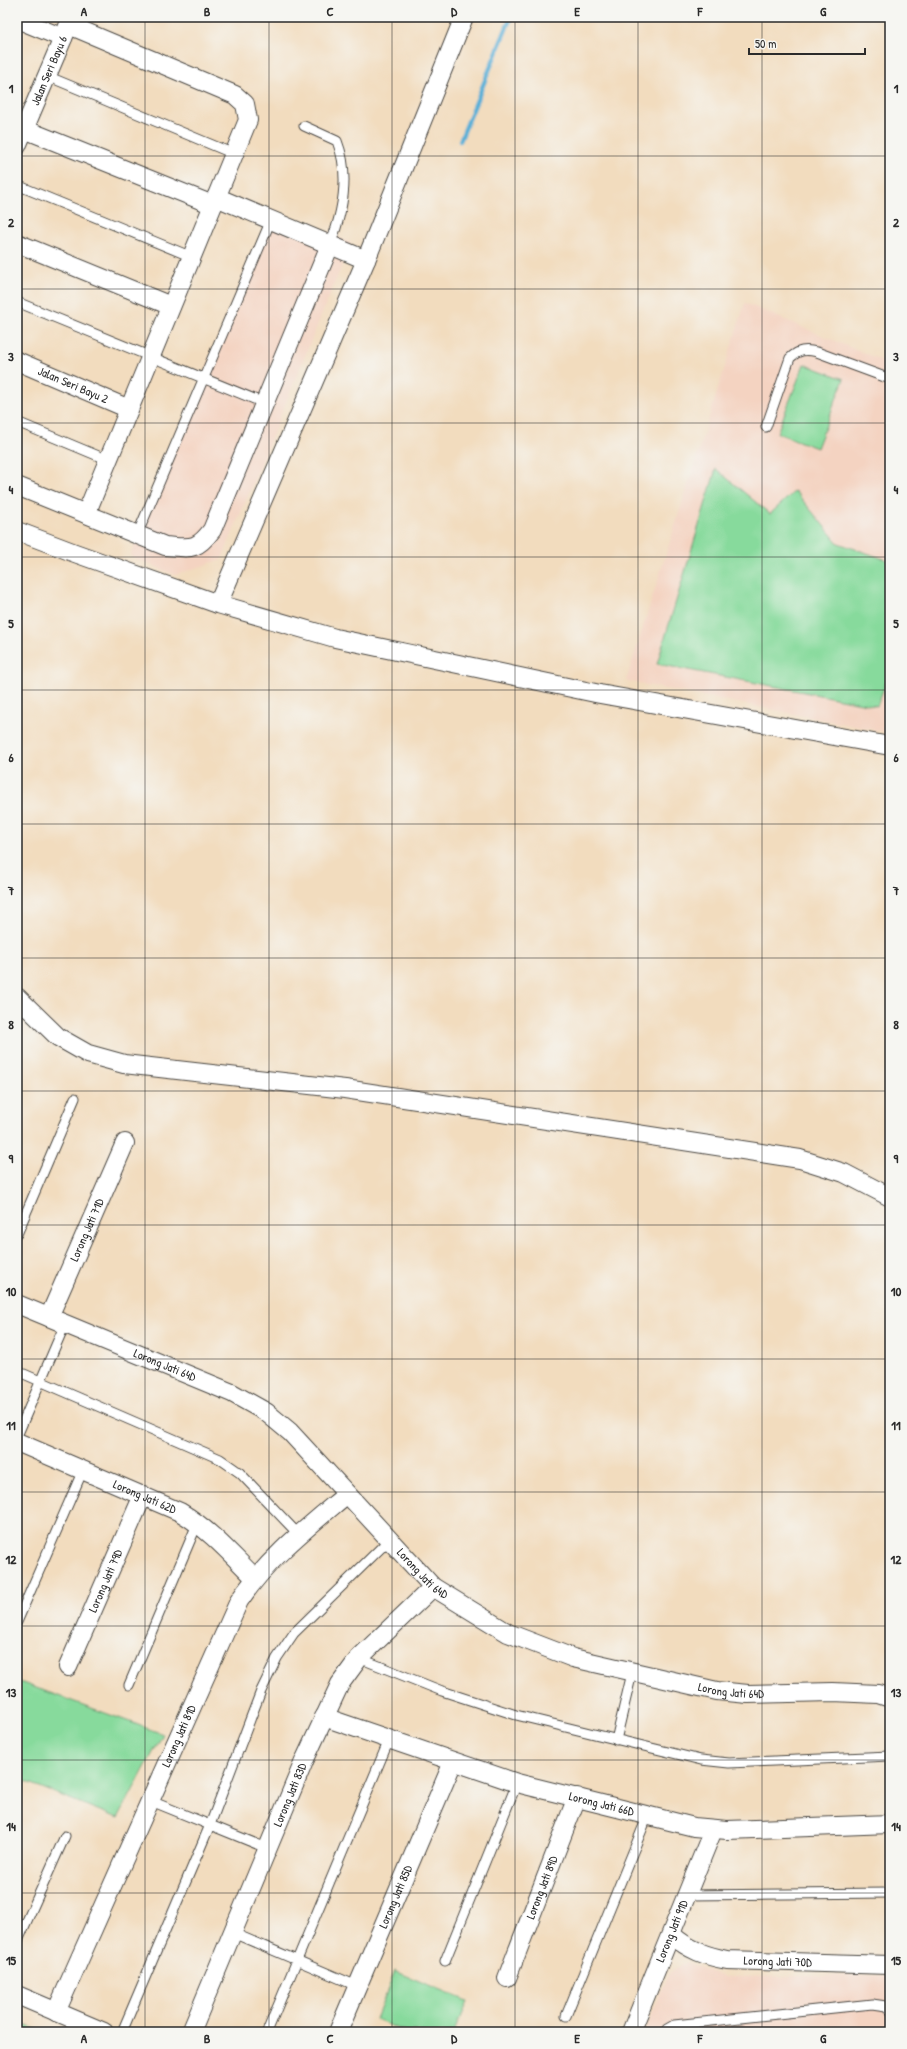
<svg xmlns="http://www.w3.org/2000/svg" width="907" height="2049" font-family="'Patrick Hand',sans-serif">
<rect width="100%" height="100%" fill="#f6f6f2"/>
<filter id="ink" filterUnits="userSpaceOnUse"><feTurbulence type="fractalNoise" baseFrequency=".025" numOctaves="2"/><feDisplacementMap in="SourceGraphic" scale="8" xChannelSelector="R" yChannelSelector="G"/><feConvolveMatrix kernelMatrix="1 2 1 2 8 2 1 2 1" color-interpolation-filters="sRGB"/></filter>
<filter id="wash" filterUnits="userSpaceOnUse"><feTurbulence type="fractalNoise" baseFrequency=".012" numOctaves="4" result="noise"/><feDisplacementMap in="SourceGraphic" scale="16" xChannelSelector="R" yChannelSelector="G"/><feGaussianBlur stdDeviation="0.9" result="paint"/><feColorMatrix in="noise" values="0 0 0 0 0 0 0 0 0 0 0 0 0 0 0 0 0 1.4 0 .05"/><feComposite in="paint" operator="in"/></filter>
<g filter="url(#wash)">
<rect width="100%" height="100%" fill="#f2dcbe"/>
<path fill="#f4d3c1" d="M 271,210 L 351,243 L 222,559 L 175,575 L 130,556 Z
M 745,303 L 890,364 L 890,733 L 626,681 Z
M 688,1963 L 723,1977 L 890,1975 L 890,2032 L 645,2032 L 669,1972 Z"/>
<path fill="#87da9c" stroke="#598264" d="M 804,364 L 844,379 L 817,448 L 777,433 Z
M 716,469 L 770,514 L 795,491 L 838,543 L 890,561 L 890,672 L 877,706 L 657,664 Z
M 17,1681 L 163,1734 L 118,1818 L 17,1778 Z
M 395,1971 L 467,2001 L 454,2032 L 408,2032 L 376,2019 Z
M 17,2023 L 39,2030 L 39,2032 L 17,2032 Z"/>
<g fill="none" stroke-linecap="round" stroke-linejoin="round">
<path stroke="#5bb0d7" stroke-width="4.5" d="M 460,141 L 511,17"/>
</g>
</g>
<g filter="url(#ink)">
<g fill="none" stroke-linecap="round" stroke-linejoin="round">
<g stroke="#494641" stroke-width="11">
<path id="lane" d="M 47,76 L 234,154
M 304,126 L 337,141 C 350,174 343,212 330,245
M 17,185 L 192,257
M 17,302 L 264,403
M 17,422 L 108,460
M 766,427 L 790,358 C 799,350 805,349 817,352 L 890,379
M 137,535 L 271,220
M 17,1234 L 75,1098
M 17,1371 L 220,1459 L 240,1473 L 299,1535
M 17,1436 L 65,1324
M 17,1622 L 83,1470
M 359,1658 L 442,1691 L 516,1715 L 701,1760 L 729,1763 L 890,1756
M 129,1685 L 198,1522
M 616,1740 L 632,1673
M 151,1801 L 269,1849
M 688,1895 L 890,1893
M 233,1933 L 357,1986
M 17,1943 L 65,1836
M 445,1961 L 517,1783
M 566,2016 L 648,1815
M 122,2032 L 210,1825 L 261,1691 L 277,1658 L 294,1633 L 389,1540
M 267,2032 L 389,1740
M 666,2032 L 667,2029 L 674,2025 L 872,2004 L 886,2006 L 890,2010"/>
</g>
<g stroke="#494641" stroke-width="20">
<g id="street">
<path d="M 17,19 L 63,38"/>
<path d="M 69,25 L 235,95 L 245,104 L 248,120 L 86,514"/>
<path d="M 24,129 L 213,205"/>
<path id="s1" d="M 17,146 L 72,17"/>
<path d="M 216,197 L 366,260"/>
<path d="M 17,243 L 171,306"/>
<path id="s2" d="M 17,361 L 129,409"/>
<path d="M 17,486 L 165,546 C 191,548 196,551 212,530 L 330,245"/>
<path d="M 17,531 L 75,553 L 218,604 L 335,638 L 600,694 L 890,746"/>
<path d="M 218,604 L 366,260 L 464,17"/>
<path d="M 17,997 L 58,1037 L 88,1054 L 124,1064 L 345,1089 L 800,1159 L 844,1173 L 890,1197"/>
<path id="s3" d="M 17,1304 L 232,1393 L 266,1412 L 290,1432 L 433,1587 L 508,1633 L 573,1658 L 717,1691 L 748,1694 L 833,1692 L 878,1694 L 890,1698"/>
<path id="s4" d="M 49,1317 L 125,1143"/>
<path id="s5" d="M 17,1442 L 180,1512 C 209,1529 231,1554 255,1578"/>
<path id="s6" d="M 68,1667 L 143,1495"/>
<path id="s7" d="M 324,1717 L 517,1783 L 694,1827 L 727,1830 L 890,1824"/>
<path id="s8" d="M 672,1935 C 689,1950 706,1956 727,1960 L 890,1965"/>
<path id="s9" d="M 507,1978 L 577,1797"/>
<path d="M 17,1995 L 104,2032"/>
<path id="s10" d="M 56,2012 L 239,1601 C 268,1558 308,1527 347,1494"/>
<path id="s11" d="M 191,2032 L 305,1759 L 340,1684 L 359,1658 L 433,1587"/>
<path id="s12" d="M 338,2032 L 453,1762"/>
<path id="s13" d="M 631,2032 L 713,1830"/>
</g>
</g>
<use href="#lane" stroke="#fff" stroke-width="9"/>
<use href="#street" stroke="#fff" stroke-width="18"/>
</g>
</g>
<path fill="none" stroke="#2b2b2b" stroke-width="1" stroke-opacity="0.55" d="M 145,17 L 145,2032M 269,17 L 269,2032M 392,17 L 392,2032M 515,17 L 515,2032M 638,17 L 638,2032M 762,17 L 762,2032M 17,156 L 890,156M 17,289 L 890,289M 17,423 L 890,423M 17,557 L 890,557M 17,690 L 890,690M 17,824 L 890,824M 17,958 L 890,958M 17,1091 L 890,1091M 17,1225 L 890,1225M 17,1359 L 890,1359M 17,1492 L 890,1492M 17,1626 L 890,1626M 17,1760 L 890,1760M 17,1893 L 890,1893"/>
<g text-anchor="middle" stroke-width="4" stroke-linejoin="round" paint-order="stroke">
<g font-size="12" fill="#2b2b2b" stroke="#f6f6f2">
<text dy="4" stroke="none"><textPath href="#s1" startOffset="82">Jalan Seri Bayu 6</textPath></text>
<text dy="4" stroke="none"><textPath href="#s2" startOffset="61">Jalan Seri Bayu 2</textPath></text>
<text dy="4" stroke="none"><textPath href="#s4" startOffset="95">Lorong Jati 71D</textPath></text>
<text dy="4" stroke="none"><textPath href="#s3" startOffset="160">Lorong Jati 64D</textPath></text>
<text dy="4" stroke="none"><textPath href="#s5" startOffset="139">Lorong Jati 62D</textPath></text>
<text dy="4" stroke="none"><textPath href="#s3" startOffset="497">Lorong Jati 64D</textPath></text>
<text dy="4" stroke="none"><textPath href="#s6" startOffset="94">Lorong Jati 79D</textPath></text>
<text dy="4" stroke="none"><textPath href="#s3" startOffset="833">Lorong Jati 64D</textPath></text>
<text dy="4" stroke="none"><textPath href="#s10" startOffset="302">Lorong Jati 81D</textPath></text>
<text dy="4" stroke="none"><textPath href="#s11" startOffset="257">Lorong Jati 83D</textPath></text>
<text dy="4" stroke="none"><textPath href="#s7" startOffset="291">Lorong Jati 66D</textPath></text>
<text dy="4" stroke="none"><textPath href="#s9" startOffset="97">Lorong Jati 89D</textPath></text>
<text dy="4" stroke="none"><textPath href="#s12" startOffset="147">Lorong Jati 85D</textPath></text>
<text dy="4" stroke="none"><textPath href="#s13" startOffset="109">Lorong Jati 91D</textPath></text>
<text dy="4" stroke="none"><textPath href="#s8" startOffset="112">Lorong Jati 70D</textPath></text>
</g>
</g>
<rect width="907" height="2049" fill="none" stroke="#f6f6f2" stroke-width="44"/>
<path d="M749 48v6h116v-6" fill="none" stroke="#2b2b2b" stroke-width="2"/>
<text x="755" y="48" font-size="12" fill="#2b2b2b" stroke="#f6f6f2" stroke-width="3" paint-order="stroke">50 m</text>
<rect x="22" y="22" width="863" height="2005" fill="none" stroke="#2b2b2b" stroke-width="1.5"/>
<g font-size="13" text-anchor="middle" font-weight="bold" fill="#2b2b2b">
<text x="84" y="16">A</text>
<text x="207" y="16">B</text>
<text x="330" y="16">C</text>
<text x="454" y="16">D</text>
<text x="577" y="16">E</text>
<text x="700" y="16">F</text>
<text x="823" y="16">G</text>
<text x="11" y="93">1</text>
<text x="896" y="93">1</text>
<text x="11" y="227">2</text>
<text x="896" y="227">2</text>
<text x="11" y="361">3</text>
<text x="896" y="361">3</text>
<text x="11" y="494">4</text>
<text x="896" y="494">4</text>
<text x="11" y="628">5</text>
<text x="896" y="628">5</text>
<text x="11" y="762">6</text>
<text x="896" y="762">6</text>
<text x="11" y="895">7</text>
<text x="896" y="895">7</text>
<text x="11" y="1029">8</text>
<text x="896" y="1029">8</text>
<text x="11" y="1163">9</text>
<text x="896" y="1163">9</text>
<text x="11" y="1296">10</text>
<text x="896" y="1296">10</text>
<text x="11" y="1430">11</text>
<text x="896" y="1430">11</text>
<text x="11" y="1564">12</text>
<text x="896" y="1564">12</text>
<text x="11" y="1697">13</text>
<text x="896" y="1697">13</text>
<text x="11" y="1831">14</text>
<text x="896" y="1831">14</text>
<text x="11" y="1965">15</text>
<text x="896" y="1965">15</text>
<text x="84" y="2043">A</text>
<text x="207" y="2043">B</text>
<text x="330" y="2043">C</text>
<text x="454" y="2043">D</text>
<text x="577" y="2043">E</text>
<text x="700" y="2043">F</text>
<text x="823" y="2043">G</text>
</g>
</svg>
